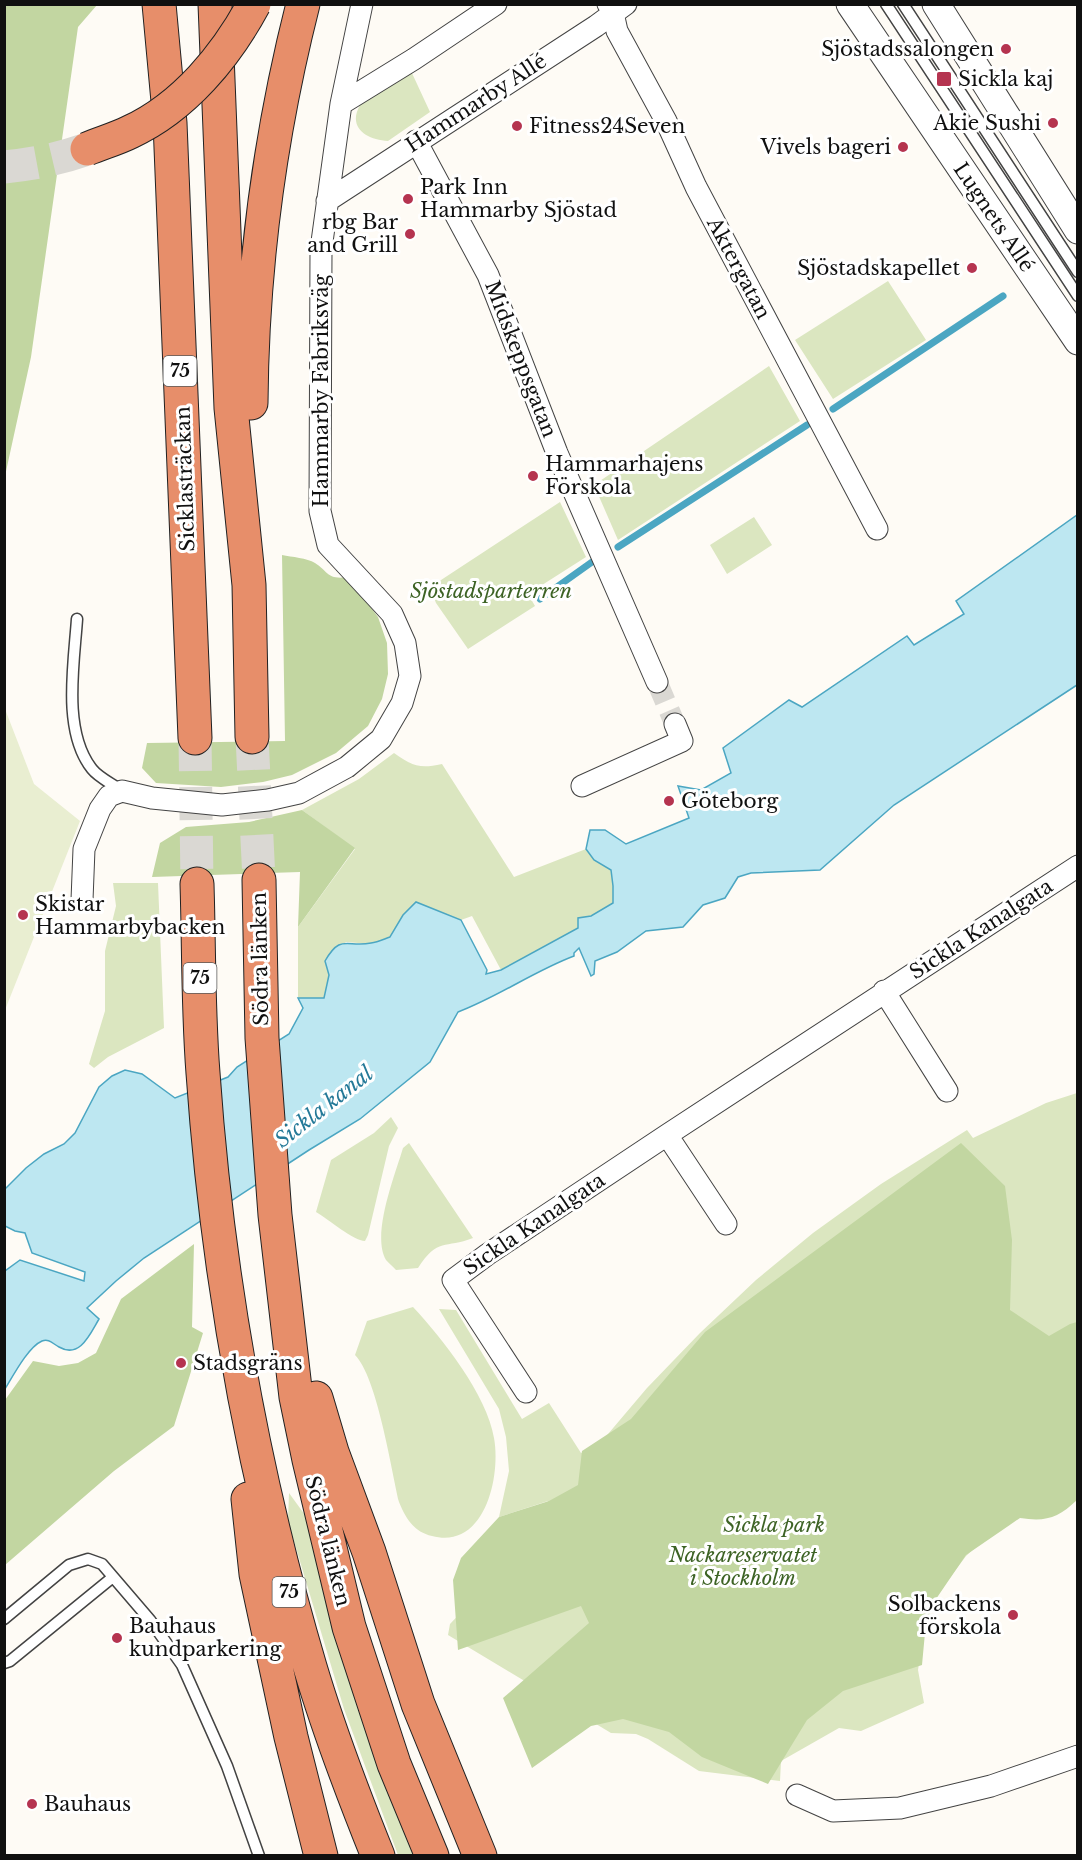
<svg xmlns="http://www.w3.org/2000/svg" width="1082" height="1860" font-family="'Libre Baskerville',serif">
<rect width="100%" height="100%" fill="#fefbf5"/>
<path fill="#dbe6c0" d="M 411,71 L 430,112 L 388,141 C 367,140 347,128 360,105 Z
M 888,281 L 926,340 L 833,399 L 795,340 Z
M 769,366 L 800,421 L 618,540 L 594,485 Z
M 560,502 L 586,557 L 528,594 L 535,606 L 468,649 L 436,603 L 431,590 L 441,580 Z
M 754,517 L 772,545 L 727,574 L 710,545 Z
M 394,753 C 413,766 419,769 442,764 L 514,877 L 586,849 L 594,860 L 611,870 L 613,886 L 613,904 L 591,916 L 579,918 L 578,928 L 501,970 L 472,916 L 461,920 L 416,902 L 403,915 L 390,937 L 370,944 L 346,942 L 325,961 L 329,975 L 324,998 L 298,998 L 298,927 L 355,849 L 302,810 L 359,779 Z
M 113,883 L 158,883 L 164,1028 L 108,1057 L 94,1068 L 89,1064 L 105,1011 L 105,951 L 116,906 Z
M 1077,1093 L 1077,1502 L 1053,1478 L 966,1556 L 928,1607 L 918,1670 L 924,1703 L 861,1731 L 839,1728 L 781,1761 L 780,1781 L 699,1771 L 648,1739 L 636,1734 L 611,1733 L 448,1635 L 450,1624 L 536,1533 L 548,1501 L 499,1517 L 509,1471 L 506,1437 L 499,1409 L 439,1309 L 456,1310 L 522,1419 L 549,1403 L 581,1453 L 597,1447 L 647,1388 L 700,1333 L 756,1280 L 813,1233 L 881,1184 L 967,1130 L 973,1138 L 1046,1103 Z
M 391,1117 L 398,1128 L 389,1146 L 368,1235 L 365,1241 C 354,1241 328,1219 316,1212 L 331,1160 L 374,1133 Z
M 409,1143 L 473,1238 C 445,1249 438,1237 418,1268 L 396,1270 C 393,1267 389,1263 386,1260 C 371,1235 395,1175 403,1148 Z
M 413,1307 C 442,1338 487,1395 494,1438 C 501,1476 485,1550 432,1536 C 414,1532 406,1519 399,1502 C 391,1468 377,1377 355,1355 L 367,1321 Z
M 289,1493 L 305,1515 L 362,1706 L 413,1855 L 398,1855 L 344,1709 L 288,1521 Z"/>
<path fill="#c2d6a1" d="M 5,4 L 97,5 L 78,27 L 31,357 L 5,476 Z
M 282,555 C 292,557 307,558 315,563 C 329,572 327,580 348,577 L 378,617 L 387,643 L 388,674 L 382,699 L 368,726 L 336,753 L 292,775 L 263,782 L 221,787 L 156,783 L 142,768 L 147,743 L 285,741 Z
M 302,810 L 355,848 L 298,927 L 300,872 L 152,877 L 160,843 L 186,827 L 249,822 Z
M 961,1143 L 1005,1186 L 1012,1240 L 1010,1310 L 1049,1336 L 1070,1324 L 1077,1322 L 1077,1500 C 1058,1518 1046,1522 1020,1518 L 966,1555 L 936,1599 L 926,1622 L 922,1665 L 843,1691 L 807,1720 L 768,1784 L 702,1757 L 669,1732 L 623,1719 L 591,1726 L 532,1768 L 503,1698 L 589,1623 L 581,1606 L 458,1650 L 453,1580 L 461,1558 L 499,1517 L 549,1501 L 578,1485 L 582,1451 L 631,1419 L 705,1332 Z
M 194,1244 L 192,1327 L 203,1333 L 174,1426 L 114,1471 L 5,1565 L 5,1400 L 33,1361 L 59,1366 L 78,1363 L 96,1353 L 121,1299 Z"/>
<path fill="#e9eed1" d="M 5,709 L 34,784 L 80,821 L 5,1010 Z"/>
<path fill="#bde7f1" stroke="#4ba6c2" stroke-width="1.5" d="M 1077,515 L 1077,685 L 894,805 L 820,870 L 751,873 L 738,877 L 725,898 L 703,905 L 683,927 L 646,931 L 617,952 L 595,961 L 594,974 L 591,976 L 579,948 L 574,953 L 574,956 C 534,971 498,997 458,1012 L 430,1062 L 360,1119 L 309,1150 L 144,1258 L 116,1281 L 87,1308 L 99,1319 C 90,1334 80,1359 59,1347 C 53,1344 49,1338 42,1341 C 28,1347 13,1376 5,1389 L 5,1271 L 20,1260 L 84,1281 L 85,1272 L 32,1253 L 25,1233 L 15,1231 L 5,1226 L 5,1189 L 26,1168 L 44,1154 L 64,1144 L 75,1133 L 99,1087 L 112,1076 L 125,1070 L 142,1074 L 175,1098 L 228,1077 L 237,1067 L 289,1034 L 303,1008 L 298,998 L 324,998 L 329,975 L 325,961 C 341,933 347,948 371,943 C 378,942 384,939 390,937 L 403,915 L 416,902 L 461,920 L 487,970 L 486,974 L 501,970 L 578,928 L 578,918 L 591,916 L 613,903 L 613,886 L 611,870 L 594,860 L 586,849 L 590,830 L 605,830 L 626,844 L 689,818 L 678,786 L 701,790 L 731,773 L 723,748 L 789,700 L 802,707 L 907,636 L 914,645 L 964,614 L 956,601 Z"/>
<g fill="none" stroke-linecap="round" stroke-linejoin="round">
<path stroke="#4ba6c2" stroke-width="7" d="M 833,409 L 1003,296
M 618,547 L 807,425
M 540,599 L 592,562"/>
<path stroke="#dad8d3" stroke-width="21" stroke-dasharray="21 10" stroke-linecap="butt" d="M 657,682 L 675,724"/>
<path stroke="#dad8d3" stroke-width="33" stroke-dasharray="33 16" stroke-linecap="butt" d="M 4,167 C 33,164 59,159 87,149
M 252,737 L 259,880
M 195,738 L 197,884"/>
<g stroke="#434343" stroke-width="13">
<path id="service" d="M 886,4 L 1078,296
M 903,4 L 1078,272
M 77,619 C 74,664 62,731 92,769 C 99,778 113,784 122,791
M 4,1619 L 69,1565 L 88,1559 L 102,1564 L 150,1620 L 182,1665 L 227,1766 L 259,1856
M 4,1663 L 10,1661 L 113,1577"/>
</g>
<g stroke="#434343" stroke-width="23">
<path id="minor" d="M 608,4 L 613,13 L 617,31 L 666,121 L 696,187 L 877,529
M 341,104 L 414,59 L 496,4
M 416,141 L 488,275 L 557,453 L 657,682
M 327,201 L 596,26 L 626,4
M 582,786 L 682,741 L 675,724
M 82,900 L 84,849 L 100,809 L 109,796 L 122,791 L 152,798 L 222,805 L 268,800 L 299,793 L 347,767 L 381,739 L 402,703 L 410,676 L 405,643 L 392,614 L 328,545 L 320,511 L 321,249 L 341,104 L 362,4
M 884,991 L 947,1091
M 667,1135 L 726,1224
M 526,1392 L 453,1280 L 488,1254 L 667,1135 L 1078,866
M 797,1795 L 833,1811 L 900,1808 L 991,1786 L 1078,1756"/>
</g>
<g stroke="#434343" stroke-width="29">
<path id="tertiary" d="M 850,4 L 1078,341
M 936,4 L 1078,230"/>
</g>
<g stroke="#212121" stroke-width="35">
<path id="motorway" d="M 159,4 L 170,123 L 195,738
M 215,4 L 231,408 L 249,585 L 252,737
M 251,403 C 252,269 270,134 303,4
M 259,880 L 262,1038 L 275,1215 L 296,1397 L 309,1460 L 349,1627 L 394,1764 L 432,1856
M 197,884 C 199,947 198,1010 203,1073 C 217,1274 253,1474 310,1667 C 329,1731 353,1794 378,1856
M 316,1398 L 332,1452 L 369,1552 L 418,1704 L 480,1856
M 248,1499 L 256,1574 L 291,1737 L 321,1856"/>
</g>
<use href="#service" stroke="#fff" stroke-width="10"/>
<use href="#minor" stroke="#fff" stroke-width="21"/>
<use href="#tertiary" stroke="#fff" stroke-width="27"/>
<use href="#motorway" stroke="#e78e6a" stroke-width="33"/>
<g stroke="#212121" stroke-width="35" stroke-linecap="butt">
<path id="motorway-bridge" d="M 87,149 C 101,143 116,139 130,132 C 184,107 226,56 254,4"/>
</g>
<use href="#motorway-bridge" stroke="#e78e6a" stroke-width="33"/>
</g>
<g fill="#b53450" stroke="#fff" stroke-width="2">
<circle cx="1006" cy="49" r="6"/>
<rect x="936" y="71" width="16" height="16" rx="3"/>
<circle cx="1053" cy="123" r="6"/>
<circle cx="517" cy="126" r="6"/>
<circle cx="903" cy="147" r="6"/>
<circle cx="408" cy="199" r="6"/>
<circle cx="410" cy="234" r="6"/>
<circle cx="972" cy="268" r="6"/>
<circle cx="533" cy="476" r="6"/>
<circle cx="669" cy="801" r="6"/>
<circle cx="23" cy="915" r="6"/>
<circle cx="181" cy="1363" r="6"/>
<circle cx="1013" cy="1615" r="6"/>
<circle cx="117" cy="1638" r="6"/>
<circle cx="32" cy="1804" r="6"/>
</g>
<g text-anchor="middle" stroke-width="6" stroke-linejoin="round" paint-order="stroke">
<g fill="#fff" stroke="#585858" stroke-width="1.5">
<rect x="163.5" y="356" width="33" height="30" rx="4.5"/>
<rect x="183.5" y="963" width="33" height="30" rx="4.5"/>
<rect x="272.5" y="1577" width="33" height="30" rx="4.5"/>
</g>
<g font-size="18" font-weight="bold" fill="#101010">
<text x="180" y="377">75</text>
<text x="200" y="984">75</text>
<text x="289" y="1598">75</text>
</g>
<g font-size="20" fill="#101010" stroke="#fff" text-anchor="start">
<text x="994" y="56" text-anchor="end">Sjöstadssalongen</text>
<text x="958" y="86">Sickla kaj</text>
<text x="1041" y="130" text-anchor="end">Akie Sushi</text>
<text x="529" y="133">Fitness24Seven</text>
<text x="891" y="154" text-anchor="end">Vivels bageri</text>
<text x="420" y="194">Park Inn<tspan x="420" dy="23">Hammarby Sjöstad</tspan></text>
<text x="398" y="229" text-anchor="end">rbg Bar<tspan x="398" dy="23">and Grill</tspan></text>
<text x="960" y="275" text-anchor="end">Sjöstadskapellet</text>
<text x="545" y="471">Hammarhajens<tspan x="545" dy="23">Förskola</tspan></text>
<text x="681" y="808">Göteborg</text>
<text x="35" y="911">Skistar<tspan x="35" dy="23">Hammarbybacken</tspan></text>
<text x="193" y="1370">Stadsgräns</text>
<text x="1001" y="1611" text-anchor="end">Solbackens<tspan x="1001" dy="23">förskola</tspan></text>
<text x="129" y="1633">Bauhaus<tspan x="129" dy="23">kundparkering</tspan></text>
<text x="44" y="1811">Bauhaus</text>
</g>
<g font-size="20" fill="#101010" stroke="#fff">
<text transform="translate(476 103) rotate(-33)" y="7">Hammarby Allé</text>
<text transform="translate(994 217) rotate(56)" y="7">Lugnets Allé</text>
<text transform="translate(739 268) rotate(62)" y="7">Aktergatan</text>
<text transform="translate(521 359) rotate(69)" y="7">Midskeppsgatan</text>
<text transform="translate(321 391) rotate(-90)" y="7">Hammarby Fabriksväg</text>
<text transform="translate(185 479) rotate(-92)" y="7">Sicklasträckan</text>
<text transform="translate(981 929) rotate(-33)" y="7">Sickla Kanalgata</text>
<text transform="translate(260 959) rotate(-91)" y="7">Södra länken</text>
<text transform="translate(534 1224) rotate(-34)" y="7">Sickla Kanalgata</text>
<text transform="translate(328 1541) rotate(76)" y="7">Södra länken</text>
</g>
<g font-size="20" font-style="italic" fill="#3d6325" stroke="#fff">
<text x="491" y="598">Sjöstadsparterren</text>
<text x="774" y="1532">Sickla park</text>
<text x="743" y="1562">Nackareservatet<tspan x="743" dy="23">i Stockholm</tspan></text>
</g>
<g font-size="21" font-style="italic" fill="#247998" stroke="#fff">
<text transform="translate(324 1107) rotate(-38)" y="7">Sickla kanal</text>
</g>
</g>
<rect width="1082" height="1860" fill="none" stroke="#101010" stroke-width="12"/>
</svg>
